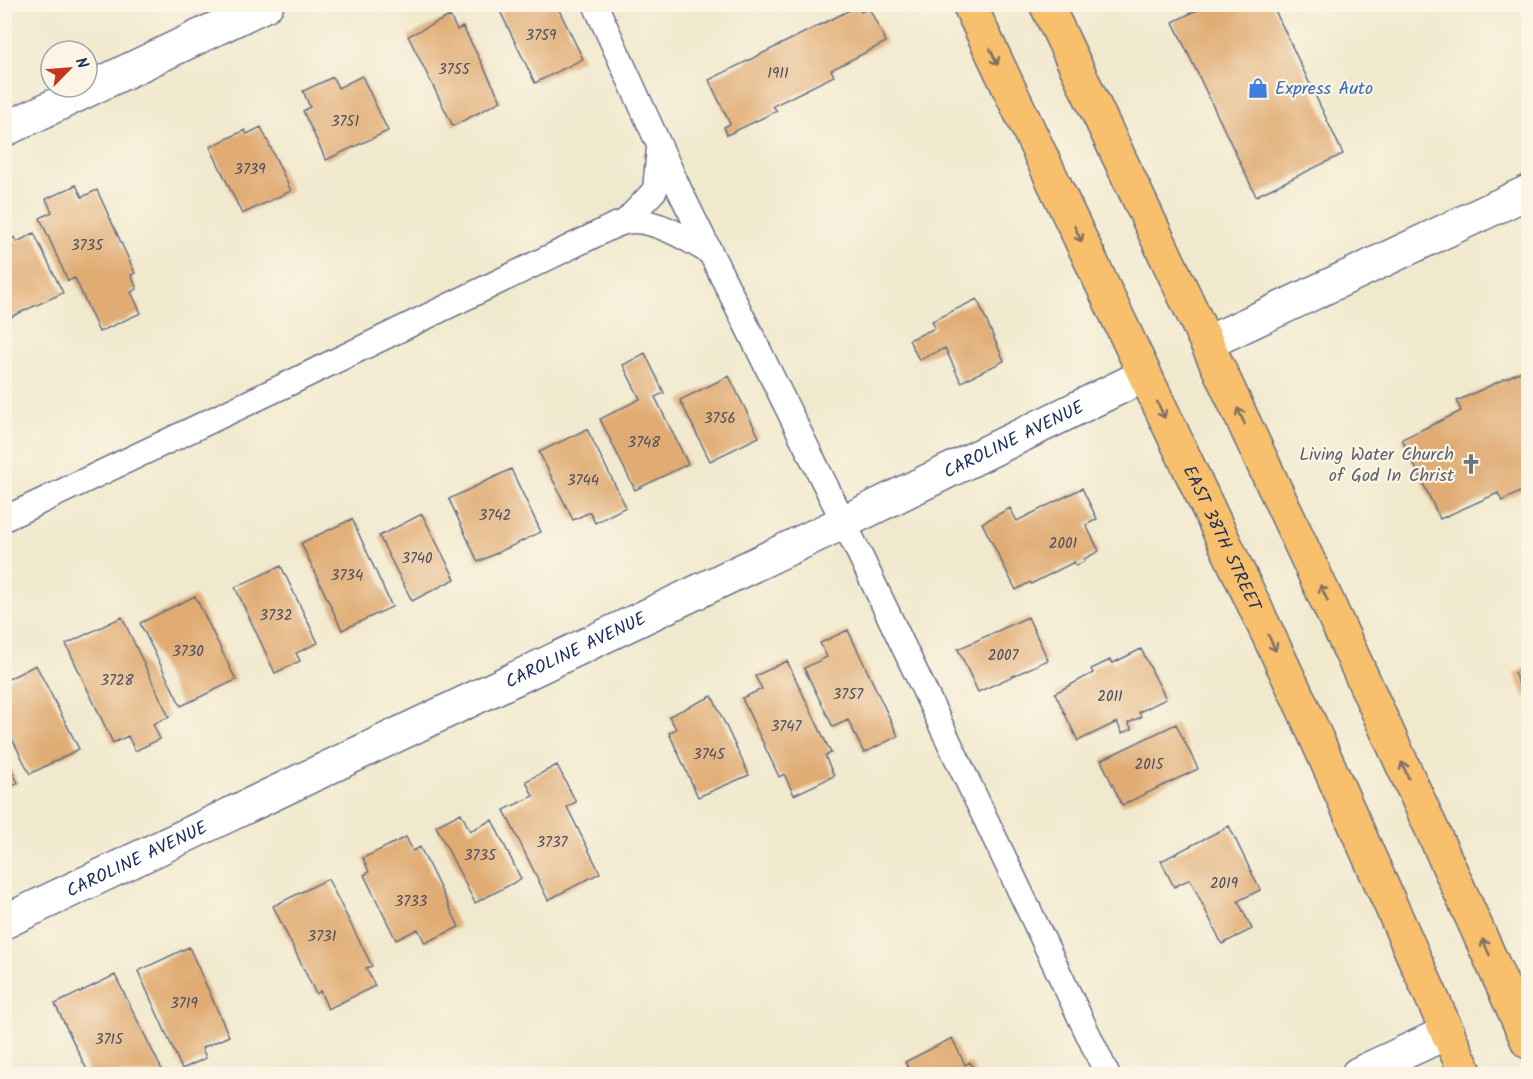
<svg xmlns="http://www.w3.org/2000/svg" width="1533" height="1079" font-family="Kalam,sans-serif">
<rect width="100%" height="100%" fill="#fcf5e5"/>
<filter id="ink" filterUnits="userSpaceOnUse"><feTurbulence type="fractalNoise" baseFrequency=".0167" numOctaves="2"/><feDisplacementMap in="SourceGraphic" scale="12" xChannelSelector="R" yChannelSelector="G"/><feConvolveMatrix kernelMatrix="1 2 1 2 8 2 1 2 1" color-interpolation-filters="sRGB"/></filter>
<filter id="wash" filterUnits="userSpaceOnUse"><feTurbulence type="fractalNoise" baseFrequency=".008" numOctaves="4" result="noise"/><feDisplacementMap in="SourceGraphic" scale="24" xChannelSelector="R" yChannelSelector="G"/><feGaussianBlur stdDeviation="1.35" result="paint"/><feColorMatrix in="noise" values="0 0 0 0 0 0 0 0 0 0 0 0 0 0 0 0 0 1.4 0 .05"/><feComposite in="paint" operator="in"/></filter>
<g filter="url(#wash)">
<rect width="100%" height="100%" fill="#f1e9ce"/>
<g id="blocks">
<path fill="#e0ac73" d="M 507,4 L 556,4 L 583,59 L 535,83 L 500,11 L 508,7 Z
M 1209,4 L 1272,4 L 1343,154 L 1256,196 L 1173,22 Z
M 858,6 L 861,12 L 869,8 L 886,42 L 831,70 L 834,76 L 773,106 L 777,111 L 727,135 L 724,127 L 730,124 L 709,80 Z
M 450,16 L 457,30 L 463,27 L 501,101 L 453,126 L 408,36 Z
M 362,76 L 388,131 L 326,160 L 303,111 L 310,107 L 303,91 L 333,77 L 338,88 Z
M 261,127 L 291,191 L 242,214 L 210,147 L 245,130 L 247,134 Z
M 76,185 L 82,197 L 97,190 L 135,273 L 131,275 L 137,289 L 131,292 L 141,313 L 99,332 L 75,278 L 68,281 L 40,218 L 52,212 L 46,199 Z
M 34,233 L 63,293 L 4,320 L 4,243 L 15,237 L 17,242 Z
M 977,299 L 1004,361 L 961,382 L 945,348 L 919,360 L 909,340 L 935,328 L 932,321 Z
M 645,353 L 664,393 L 655,397 L 688,464 L 635,490 L 600,419 L 640,399 L 623,365 Z
M 1528,368 L 1528,488 L 1502,501 L 1498,493 L 1440,519 L 1402,439 L 1461,411 L 1457,401 Z
M 729,376 L 759,437 L 710,461 L 680,400 Z
M 587,429 L 626,507 L 595,523 L 590,512 L 573,520 L 539,452 Z
M 511,469 L 541,532 L 478,562 L 449,499 Z
M 1082,488 L 1097,519 L 1086,525 L 1099,551 L 1084,559 L 1085,561 L 1076,566 L 1074,562 L 1031,584 L 1030,582 L 1016,590 L 982,523 L 1010,508 L 1017,521 Z
M 422,514 L 455,579 L 412,601 L 379,536 Z
M 352,519 L 392,607 L 342,630 L 301,543 Z
M 281,566 L 318,643 L 296,653 L 300,661 L 275,673 L 235,587 Z
M 195,596 L 236,680 L 181,706 L 140,623 Z
M 122,617 L 169,717 L 153,724 L 160,739 L 135,751 L 128,736 L 113,743 L 66,644 Z
M 1028,617 L 1048,660 L 978,692 L 958,649 Z
M 848,630 L 898,736 L 864,753 L 848,720 L 833,727 L 804,668 L 827,657 L 820,643 Z
M 1141,649 L 1166,699 L 1139,712 L 1141,717 L 1128,723 L 1132,729 L 1122,733 L 1117,722 L 1078,741 L 1055,693 L 1093,673 L 1091,669 L 1110,660 L 1113,663 Z
M 787,661 L 831,753 L 825,756 L 834,776 L 794,795 L 784,774 L 779,777 L 742,698 L 762,689 L 755,676 Z
M 36,665 L 79,749 L 30,774 L 4,723 L 4,681 Z
M 1528,666 L 1528,703 L 1514,673 Z
M 712,696 L 749,775 L 698,797 L 669,733 L 676,729 L 669,716 Z
M 1176,724 L 1198,769 L 1122,805 L 1101,760 Z
M 4,754 L 18,783 L 4,790 Z
M 557,765 L 576,802 L 567,807 L 600,873 L 548,900 L 504,810 L 533,796 L 526,781 Z
M 461,813 L 470,831 L 492,820 L 521,879 L 475,903 L 436,826 Z
M 1229,826 L 1260,890 L 1238,901 L 1252,929 L 1222,944 L 1190,879 L 1174,887 L 1161,861 Z
M 406,837 L 413,851 L 420,847 L 459,927 L 425,943 L 418,929 L 396,940 L 364,875 L 369,872 L 363,858 Z
M 328,879 L 372,966 L 366,968 L 375,986 L 328,1009 L 320,991 L 316,994 L 273,906 Z
M 189,947 L 229,1036 L 202,1048 L 206,1058 L 182,1069 L 138,971 Z
M 115,975 L 164,1074 L 89,1074 L 55,1004 Z
M 952,1038 L 965,1065 L 970,1062 L 977,1074 L 912,1074 L 905,1062 Z"/>
</g>
</g>
<g filter="url(#ink)">
<use href="#blocks" fill-opacity="0" stroke="#667085" stroke-width="1.5"/>
<g fill="none" stroke-linecap="round" stroke-linejoin="round">
<g stroke="#667085" stroke-width="27">
<path id="lane" d="M 595,4 L 680,191 L 859,553 L 1107,1074
M 626,221 L 655,190 L 659,148
M 4,519 L 296,380 L 599,233 C 607,229 616,224 625,222 C 650,216 688,239 709,252"/>
</g>
<g stroke="#667085" stroke-width="36">
<g id="street">
<path d="M 4,130 L 267,4"/>
<path d="M 1207,343 L 1528,192"/>
<path id="s1" d="M 4,922 L 844,522 L 1145,375"/>
<path d="M 1358,1074 L 1448,1032"/>
</g>
</g>
<g stroke="#667085" stroke-width="36">
<g id="primary">
<path id="s2" d="M 969,4 L 1302,706 L 1466,1074"/>
<path d="M 1046,4 C 1211,349 1372,694 1528,1042"/>
</g>
</g>
<use href="#lane" stroke="#fff" stroke-width="24"/>
<use href="#street" stroke="#fff" stroke-width="33"/>
<use href="#primary" stroke="#f8bf6c" stroke-width="33"/>
</g>
<defs><path id="oneway-shaft" d="M-6 0H5M1.5-3L5.5 0L1.5 3" fill="none" stroke-width="1.6" stroke-linecap="round" stroke-linejoin="round" transform="scale(1.5)"/></defs>
<g stroke="#7e7064">
<use href="#oneway-shaft" transform="translate(994 57) rotate(65)"/>
<use href="#oneway-shaft" transform="translate(1078 234) rotate(65)"/>
<use href="#oneway-shaft" transform="translate(1161 410) rotate(65)"/>
<use href="#oneway-shaft" transform="translate(1241 416) rotate(-115)"/>
<use href="#oneway-shaft" transform="translate(1324 593) rotate(-115)"/>
<use href="#oneway-shaft" transform="translate(1272 643) rotate(65)"/>
<use href="#oneway-shaft" transform="translate(1405 770) rotate(-114)"/>
<use href="#oneway-shaft" transform="translate(1486 947) rotate(-114)"/>
</g>
</g>
<defs>
<g id="shop-bare" transform="scale(1.62)"><path d="M-5-2.5h2.3a2.7 3.5 0 0 1 5.4 0H5L5.5 6h-11ZM-1.5-2.5h3a1.5 2.3 0 0 0-3 0Z" fill="#3f7fe0" stroke="#fcf5e5" stroke-width="2.5" paint-order="stroke"/></g>
<g id="church-bare" transform="scale(1.62)"><path d="M-1.2-6h2.4v3.5h3.3v2.4h-3.3V6h-2.4V-.1h-3.3v-2.4h3.3Z" fill="#6b7280" stroke="#fcf5e5" stroke-width="2.5" paint-order="stroke"/></g>
</defs>
<g fill-rule="evenodd">
<use href="#shop-bare" x="1258" y="88"/>
<use href="#church-bare" x="1471" y="464"/>
</g>
<g text-anchor="middle" stroke-width="4.5" stroke-linejoin="round" paint-order="stroke">
<g font-size="15" fill="#4c4e63">
<text x="541" y="40">3759</text>
<text x="454" y="74">3755</text>
<text x="778" y="78">1911</text>
<text x="345" y="126">3751</text>
<text x="250" y="174">3739</text>
<text x="87" y="250">3735</text>
<text x="720" y="423">3756</text>
<text x="644" y="447">3748</text>
<text x="583" y="485">3744</text>
<text x="495" y="520">3742</text>
<text x="1063" y="548">2001</text>
<text x="417" y="563">3740</text>
<text x="347" y="580">3734</text>
<text x="276" y="620">3732</text>
<text x="188" y="656">3730</text>
<text x="1003" y="660">2007</text>
<text x="117" y="685">3728</text>
<text x="848" y="699">3757</text>
<text x="1110" y="701">2011</text>
<text x="786" y="731">3747</text>
<text x="709" y="759">3745</text>
<text x="1149" y="769">2015</text>
<text x="552" y="847">3737</text>
<text x="480" y="860">3735</text>
<text x="1224" y="888">2019</text>
<text x="411" y="906">3733</text>
<text x="322" y="941">3731</text>
<text x="184" y="1008">3719</text>
<text x="109" y="1044">3715</text>
</g>
<g font-size="18" fill="#366cbe" stroke="#fcf5e5" text-anchor="start">
<text x="1275" y="94">Express Auto</text>
</g>
<g font-size="18" fill="#1b2f5e" stroke="#fcf5e5">
<text dy="6" stroke="none"><textPath href="#s1" startOffset="1119">CAROLINE AVENUE</textPath></text>
<text dy="6" stroke="none"><textPath href="#s2" startOffset="591">EAST 38TH STREET</textPath></text>
<text dy="6" stroke="none"><textPath href="#s1" startOffset="633">CAROLINE AVENUE</textPath></text>
<text dy="6" stroke="none"><textPath href="#s1" startOffset="147">CAROLINE AVENUE</textPath></text>
</g>
<g font-size="18" fill="#5b616d" stroke="#fcf5e5" text-anchor="end">
<text x="1454" y="460">Living Water Church<tspan x="1454" dy="21">of God In Christ</tspan></text>
</g>
</g>
<rect width="1533" height="1079" fill="none" stroke="#fcf5e5" stroke-width="24"/>
<g transform="translate(69 69) rotate(65)"><circle r="28" fill="#fcf5e5" stroke="#a2a6af" stroke-width="1.5"/>
<path d="M0-4.5L10 22L0 15L-10 22Z" fill="#c8321e"/>
<text y="-9" font-size="16" font-weight="bold" text-anchor="middle" fill="#1b2f5e">N</text>
</g>
</svg>
